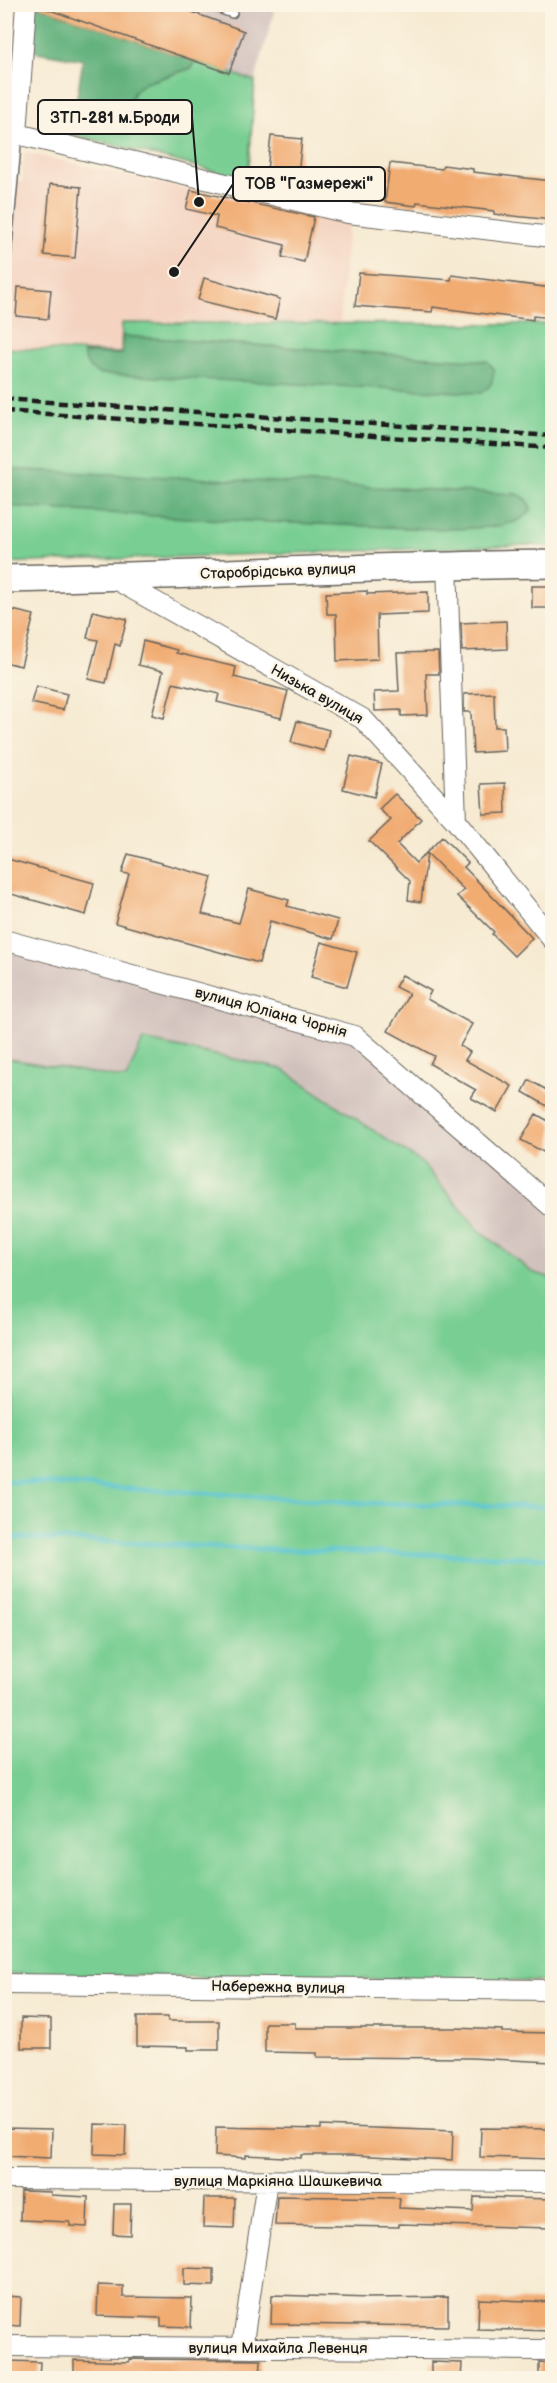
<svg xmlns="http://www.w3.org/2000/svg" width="557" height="2383" font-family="'Balsamiq Sans',sans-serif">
<rect width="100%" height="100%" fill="#fcf5e5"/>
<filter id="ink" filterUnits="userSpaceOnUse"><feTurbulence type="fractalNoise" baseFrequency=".0167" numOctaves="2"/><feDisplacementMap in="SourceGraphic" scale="12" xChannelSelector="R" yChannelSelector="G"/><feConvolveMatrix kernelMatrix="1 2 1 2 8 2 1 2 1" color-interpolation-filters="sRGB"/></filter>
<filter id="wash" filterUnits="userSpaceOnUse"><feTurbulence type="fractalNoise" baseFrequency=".008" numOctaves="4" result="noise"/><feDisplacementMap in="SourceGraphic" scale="24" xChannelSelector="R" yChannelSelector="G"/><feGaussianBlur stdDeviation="1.35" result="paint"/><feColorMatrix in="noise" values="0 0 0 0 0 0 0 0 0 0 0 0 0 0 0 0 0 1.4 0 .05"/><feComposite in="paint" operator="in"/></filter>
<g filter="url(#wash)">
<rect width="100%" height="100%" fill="#f6ead2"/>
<path fill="#f4d3c1" d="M 24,152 L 222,197 L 223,194 L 348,223 L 340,322 L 121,322 L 121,353 L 5,348 L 5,180 L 22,182 Z"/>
<path fill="#d0c0bc" d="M 35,5 L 276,5 L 255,81 Z
M 4,940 L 355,1036 L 552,1207 L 552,1278 L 532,1272 L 479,1230 L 422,1163 L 126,1079 L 5,1058 Z"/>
<path fill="#78ce93" stroke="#4a7558" stroke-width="1.5" d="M 195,61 L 255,81 L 248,180 L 71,134 L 101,124 L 127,106 L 136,89 L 145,83 L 192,68 Z
M 122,323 L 552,324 L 552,547 L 531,545 L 5,563 L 5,348 L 121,353 Z
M 143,1040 L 282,1069 L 422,1163 L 479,1230 L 532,1272 L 552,1278 L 552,1982 L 5,1974 L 4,1058 L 126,1079 Z"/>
<path fill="#62b17d" stroke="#3f664c" stroke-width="1.5" d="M 35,5 L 195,61 L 192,68 L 145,83 L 136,89 L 127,106 L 114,118 L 71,134 L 83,60 L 31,51 Z
M 122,336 L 487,361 L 494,369 C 493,382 491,388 480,393 L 99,374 C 89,370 86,364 83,353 L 122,354 Z
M 5,469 L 516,494 C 526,497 530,501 531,511 C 519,525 494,527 476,528 C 431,531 385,526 340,525 C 228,521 116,514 5,506 Z"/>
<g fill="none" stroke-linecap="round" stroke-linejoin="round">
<path stroke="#56c4cc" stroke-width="5" d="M 4,1481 L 363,1503 L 552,1507
M 4,1537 L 260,1549 L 552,1558"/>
</g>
<g id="blocks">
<path fill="#f1ac72" d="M 41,4 L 170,4 L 244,31 L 229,73 L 41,7 Z
M 271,136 L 302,139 L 298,174 L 267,170 Z
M 390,163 L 442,169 L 443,165 L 473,169 L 473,172 L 552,181 L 552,220 L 494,214 L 494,211 L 417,202 L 416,206 L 385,202 Z
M 50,184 L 81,187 L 75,258 L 44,255 Z
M 191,190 L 314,217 L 304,262 L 282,257 L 285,245 L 215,228 L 217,216 L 186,209 Z
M 359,273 L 451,280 L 452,275 L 552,288 L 552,318 L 533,316 L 533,320 L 433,307 L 432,312 L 355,306 Z
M 204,278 L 280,299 L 275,319 L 198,300 Z
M 18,287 L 51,290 L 48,319 L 16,316 Z
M 532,586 L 552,586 L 552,608 L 532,608 Z
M 367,591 L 367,594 L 428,592 L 428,613 L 377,615 L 378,659 L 337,661 L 336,614 L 327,614 L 326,593 Z
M 4,608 L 34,615 L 21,666 L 4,662 Z
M 93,611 L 127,619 L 120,646 L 115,644 L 106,683 L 88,679 L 98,640 L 87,638 Z
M 506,621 L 507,649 L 462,651 L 461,623 Z
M 143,641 L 177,650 L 176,653 L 236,667 L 234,677 L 288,691 L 281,718 L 217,702 L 219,694 L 173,683 L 164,718 L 152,715 L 163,671 L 138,665 Z
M 438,652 L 439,674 L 426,674 L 428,715 L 401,716 L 401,710 L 375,711 L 374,692 L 399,691 L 397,653 Z
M 36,686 L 67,694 L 63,710 L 31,703 Z
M 494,693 L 495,727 L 504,727 L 505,751 L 473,753 L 471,712 L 464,712 L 464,694 Z
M 297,721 L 329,730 L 324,751 L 291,742 Z
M 351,756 L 382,764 L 374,797 L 343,789 Z
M 505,783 L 506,813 L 483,814 L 481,784 Z
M 395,794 L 421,819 L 397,844 L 416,863 L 442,837 L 468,863 L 464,867 L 532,938 L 514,956 L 492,934 L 494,932 L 457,896 L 464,890 L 427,853 L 421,902 L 408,900 L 410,881 L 369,841 L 391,820 L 379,809 Z
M 128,854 L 212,877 L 202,914 L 239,923 L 249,889 L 289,900 L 287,906 L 338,920 L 333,939 L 270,921 L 259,963 L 115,923 L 129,874 L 122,873 Z
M 4,858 L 94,883 L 86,915 L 4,892 Z
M 321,942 L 357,952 L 347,987 L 311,977 Z
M 402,975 L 431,991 L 427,999 L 472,1024 L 460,1046 L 470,1052 L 465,1060 L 512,1086 L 497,1112 L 471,1098 L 476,1090 L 430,1064 L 434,1056 L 388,1031 L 409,994 L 395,987 Z
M 529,1080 L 552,1093 L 552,1109 L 523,1092 Z
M 536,1114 L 552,1123 L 552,1144 L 547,1154 L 521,1140 Z
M 137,2017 L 168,2017 L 168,2021 L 219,2021 L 219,2050 L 188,2050 L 188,2047 L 137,2046 Z
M 21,2018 L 51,2019 L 51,2048 L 21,2048 Z
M 265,2023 L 295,2023 L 295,2028 L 455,2028 L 502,2030 L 502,2032 L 552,2033 L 552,2062 L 471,2058 L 317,2057 L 317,2053 L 265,2052 Z
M 95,2124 L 126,2125 L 125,2155 L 94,2154 Z
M 321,2126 L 453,2131 L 452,2160 L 351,2155 L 301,2155 L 301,2158 L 246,2155 L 246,2158 L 215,2156 L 216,2127 L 321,2129 Z
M 4,2128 L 52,2129 L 51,2158 L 4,2156 Z
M 481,2128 L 552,2129 L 552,2159 L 480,2157 Z
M 21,2191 L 51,2192 L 51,2195 L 88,2197 L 87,2227 L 70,2226 L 70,2222 L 20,2220 Z
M 277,2196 L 400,2198 L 399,2208 L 473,2211 L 474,2197 L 552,2199 L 552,2228 L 399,2224 L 399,2227 L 275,2225 Z
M 204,2198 L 235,2198 L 234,2228 L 203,2227 Z
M 114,2204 L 131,2204 L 130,2235 L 113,2234 Z
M 184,2268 L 214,2269 L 214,2286 L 184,2285 Z
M 98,2285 L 123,2286 L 123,2297 L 192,2298 L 191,2327 L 161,2326 L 161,2318 L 97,2316 Z
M 272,2295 L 371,2298 L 448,2297 L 448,2326 L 271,2324 Z
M 4,2296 L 21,2297 L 20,2326 L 4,2325 Z
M 479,2299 L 552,2302 L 552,2331 L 478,2329 Z
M 129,2359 L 261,2360 L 260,2379 L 74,2379 L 74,2360 L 129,2362 Z
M 9,2361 L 40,2362 L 39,2379 L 9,2379 Z
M 431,2362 L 462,2363 L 461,2379 L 431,2379 Z
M 539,2362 L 552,2363 L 552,2379 L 539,2379 Z"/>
</g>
</g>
<g filter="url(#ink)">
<use href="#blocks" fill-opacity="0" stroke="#68645c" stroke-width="1.5"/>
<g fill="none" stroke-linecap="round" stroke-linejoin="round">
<g stroke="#68645c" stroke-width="12">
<path id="lane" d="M 208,4 L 232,13
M 4,279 L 17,134"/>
</g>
<g stroke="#68645c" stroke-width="22">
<path id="street" d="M 26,4 L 17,134 L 348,213 L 552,237
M 447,565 L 456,821
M 113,578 L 363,719 L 456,821 L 552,939
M 4,940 L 355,1036 L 552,1207
M 4,1984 L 552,1990
M 4,2179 L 552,2182
M 4,2346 L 552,2350
M 242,2348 L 267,2181"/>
</g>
<g stroke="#68645c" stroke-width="30">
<path id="secondary" d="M 4,579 C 187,576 370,566 552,564"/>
</g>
<use href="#lane" stroke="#fff" stroke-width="9"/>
<use href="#street" stroke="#fff" stroke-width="20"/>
<use href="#secondary" stroke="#fff" stroke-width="27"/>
<path stroke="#1c1c1c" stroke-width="4.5" stroke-dasharray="9 4.5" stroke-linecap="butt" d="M 4,399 L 552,436
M 4,411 L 552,448"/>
</g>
</g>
<g text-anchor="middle" stroke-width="5" stroke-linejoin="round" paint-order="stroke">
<g font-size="15" fill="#1c1c1c" stroke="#fcf5e5">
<text transform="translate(278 571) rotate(-2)" y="5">Старобрідська вулиця</text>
<text transform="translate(317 694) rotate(30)" y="5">Низька вулиця</text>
<text transform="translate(271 1012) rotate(15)" y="5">вулиця Юліана Чорнія</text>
<text transform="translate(278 1987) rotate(1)" y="5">Набережна вулиця</text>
<text x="278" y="2186">вулиця Маркіяна Шашкевича</text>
<text x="278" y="2353">вулиця Михайла Левенця</text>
</g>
</g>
<path fill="none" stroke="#1c1c1c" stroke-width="2" d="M199 202L192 117M174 272L233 184"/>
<g fill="#1c1c1c" stroke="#fcf5e5" stroke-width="2">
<circle cx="199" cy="202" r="6"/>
<circle cx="174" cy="272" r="6"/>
</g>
<g fill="#fcf5e5" stroke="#1c1c1c" stroke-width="2">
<rect x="38" y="100" width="154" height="34" rx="6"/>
<rect x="233" y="167" width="152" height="34" rx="6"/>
</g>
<g font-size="16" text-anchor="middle" font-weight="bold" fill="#1c1c1c">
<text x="115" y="123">ЗТП-281 м.Броди</text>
<text x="309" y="189">ТОВ "Газмережі"</text>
</g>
<rect width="557" height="2383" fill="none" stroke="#fcf5e5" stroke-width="24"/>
</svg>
